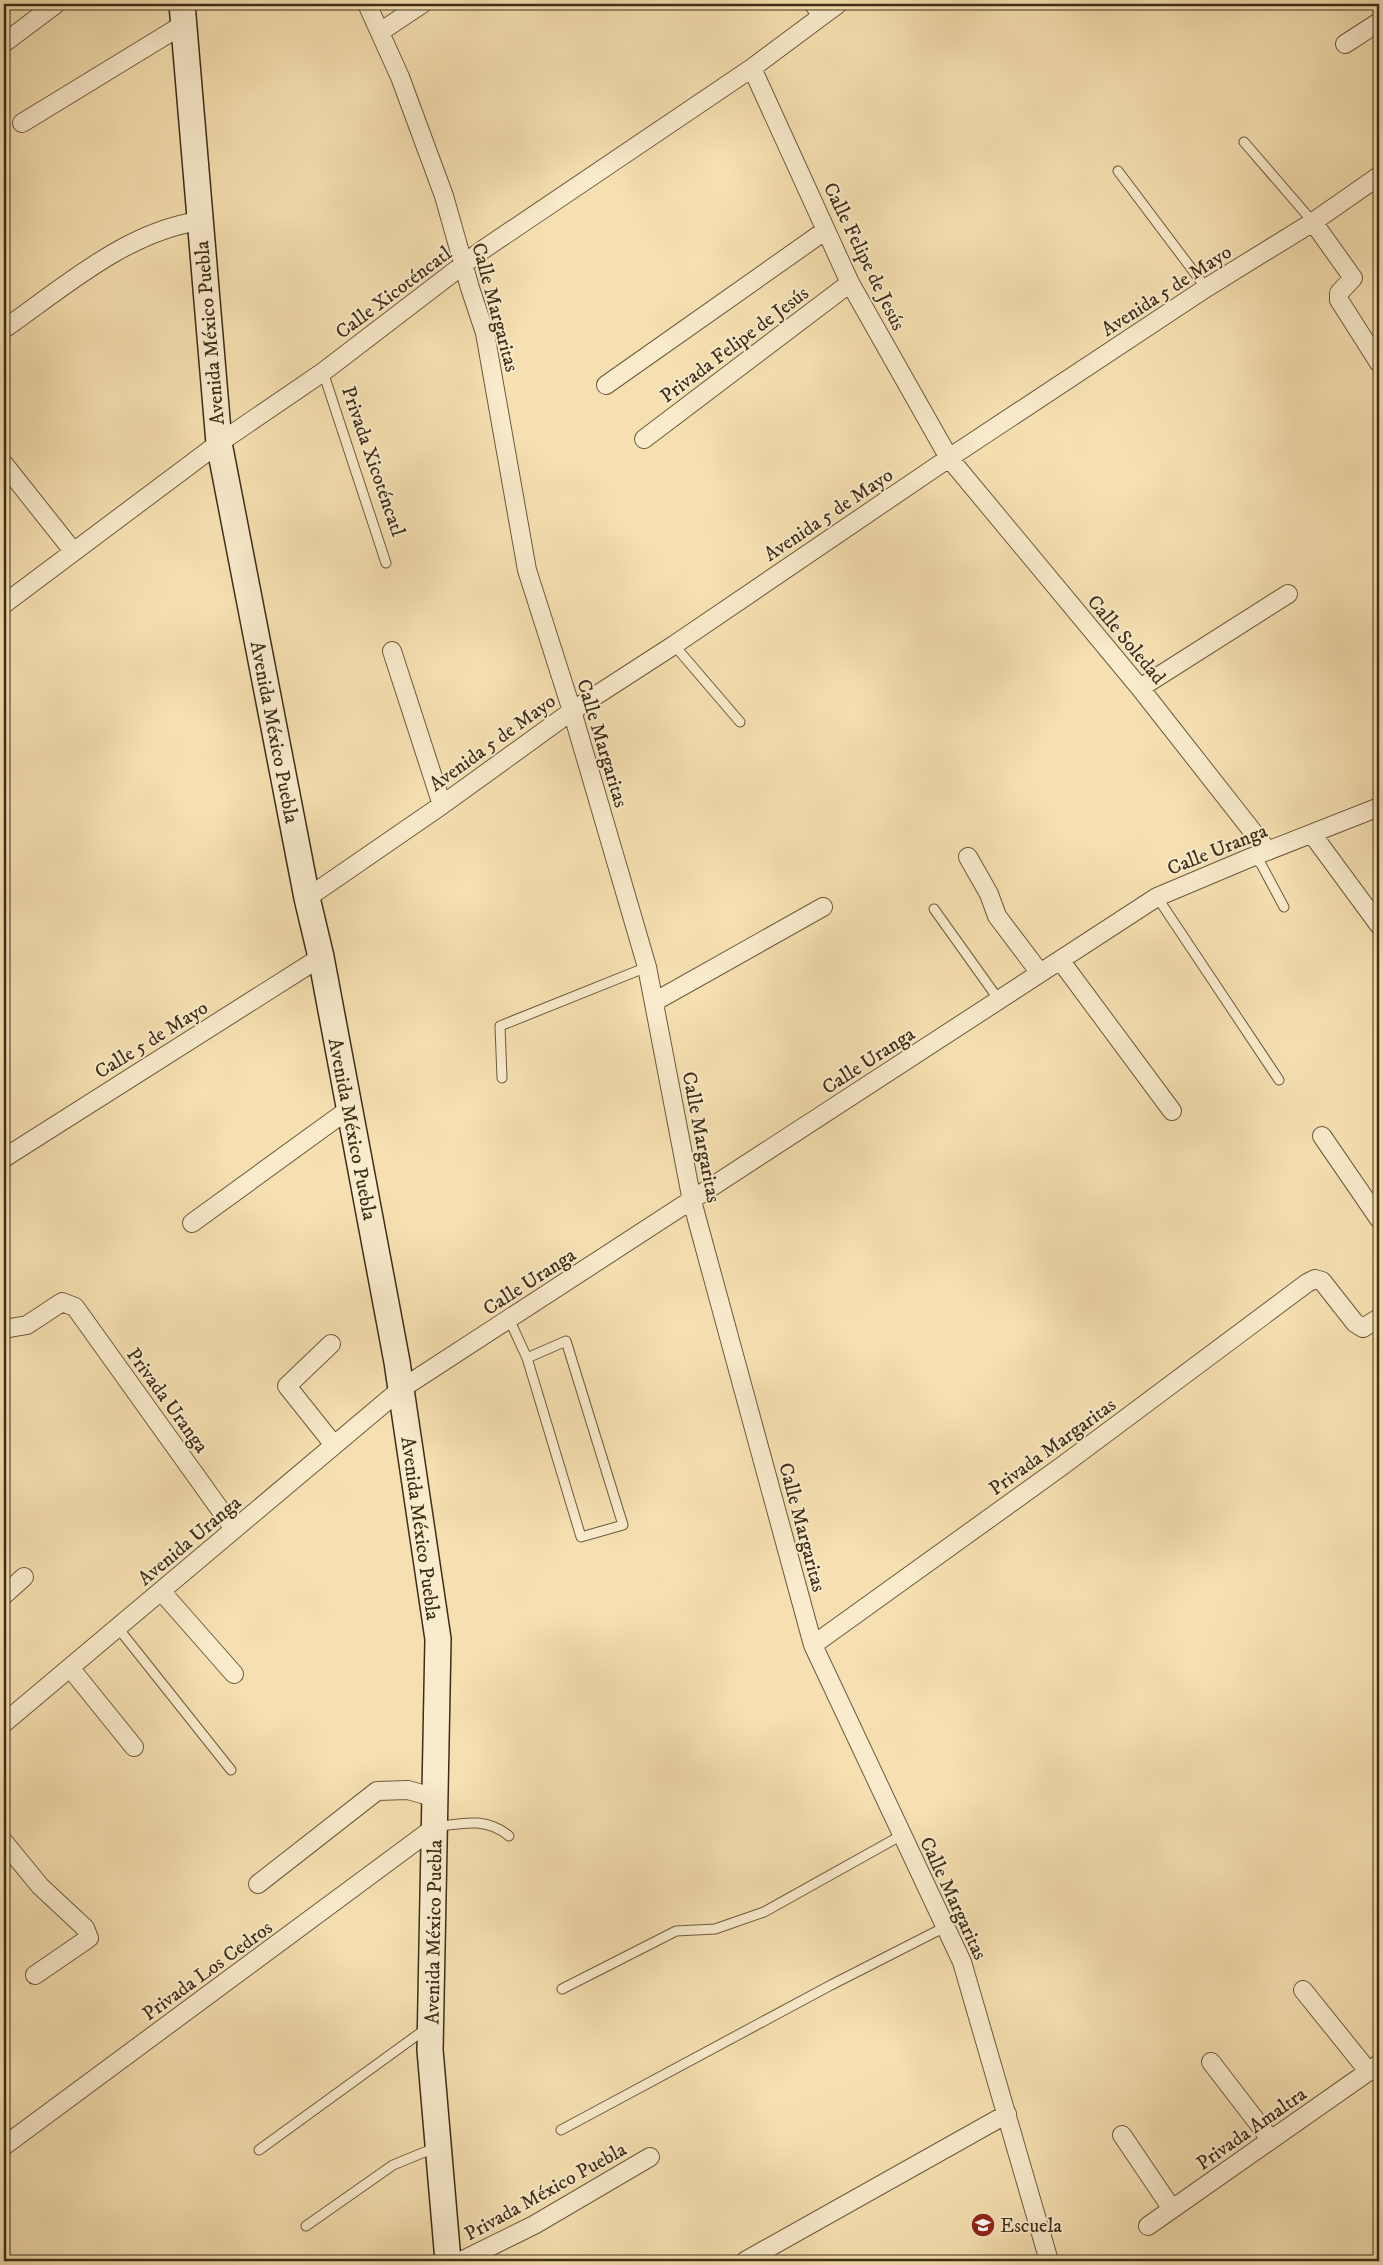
<svg xmlns="http://www.w3.org/2000/svg" width="1383" height="2265" font-family="'IM FELL DW Pica',serif">
<rect width="100%" height="100%" fill="#f6e0b1"/>
<filter id="stains"><feTurbulence type="fractalNoise" baseFrequency=".004" numOctaves="4"/><feColorMatrix values="0 0 0 0 .2 0 0 0 0 .09 0 0 0 0 .02 0 0 0 .5 -.17"/></filter>
<radialGradient id="worn" r=".72"><stop offset=".6" stop-color="#630" stop-opacity="0"/><stop offset="1" stop-color="#630" stop-opacity=".3"/></radialGradient>
<g fill="none" stroke-linecap="round" stroke-linejoin="round">
<g stroke="#6c5a3f" stroke-width="11">
<path id="lane" d="M 808,4 L 819,19
M 1244,142 L 1313,222
M 1118,171 L 1206,288
M 323,372 L 386,563
M 674,645 L 740,722
M 1252,857 L 1261,864 L 1284,907
M 1157,897 L 1279,1080
M 934,909 L 999,1000
M 502,1078 L 500,1026 L 647,967
M 509,1319 L 527,1358 L 581,1537 L 623,1525 L 566,1341 L 527,1358
M 118,1628 L 231,1770
M 435,1827 C 463,1823 486,1817 509,1836
M 562,1989 L 676,1931 L 715,1929 L 764,1912 L 902,1835
M 561,2130 L 831,1985 L 945,1927
M 259,2150 L 427,2028
M 306,2226 L 393,2165 L 437,2147"/>
</g>
<g stroke="#6c5a3f" stroke-width="20">
<path id="street" d="M 367,4 L 400,77 L 444,196 L 470,288 L 485,333 L 527,570 L 572,711 L 647,967 L 692,1201 L 813,1645 L 962,1962 L 1049,2261
M 380,32 L 422,4
M 4,43 L 56,4
M 1345,44 L 1379,22
M 752,68 L 850,283 L 949,458 L 1140,688 L 1268,851
M 22,123 L 184,24
M 1313,222 L 1353,278 L 1339,293 L 1339,300 L 1379,363
M 4,329 C 64,287 126,232 199,221
M 606,385 L 826,230
M 644,439 L 850,283
M 4,464 L 73,551
M 4,604 L 219,443 L 323,372 L 481,251 L 752,68 L 838,4
M 392,651 L 442,805
M 1140,688 L 1288,594
M 1312,834 L 1379,925
M 968,857 L 989,894 L 997,916 L 1040,973
M 307,898 L 442,805 L 572,711 L 674,645 L 949,458 L 1206,288 L 1313,222 L 1379,176
M 1060,960 L 1172,1111
M 654,1002 L 823,907
M 1322,1136 L 1379,1219
M 4,1158 L 321,957
M 192,1223 L 349,1109
M 4,1329 L 27,1325 L 62,1302 L 75,1307 L 234,1529
M 331,1344 L 287,1386 L 334,1445
M 161,1591 L 234,1674
M 4,1595 L 24,1577
M 813,1645 L 1062,1466 L 1307,1283 L 1315,1279 L 1322,1281 L 1355,1323 L 1363,1328 L 1379,1318
M 71,1669 L 134,1747
M 4,1723 L 401,1389 L 1157,897 L 1252,857 L 1379,807
M 4,1842 L 40,1886 L 85,1928 L 89,1938 L 35,1975
M 258,1884 L 377,1791 L 408,1790 L 436,1798
M 1303,1990 L 1369,2072
M 1211,2062 L 1271,2140
M 1122,2135 L 1172,2209
M 4,2146 L 435,1827
M 1148,2226 L 1379,2064
M 461,2261 L 534,2225 L 650,2157
M 745,2261 L 1007,2114"/>
</g>
<g stroke="#3e2e19" stroke-width="28">
<path id="secondary" d="M 182,4 L 219,443 L 307,898 L 321,957 L 397,1362 L 438,1639 L 430,2050 L 448,2261"/>
</g>
<use href="#lane" stroke="#f9ebcc" stroke-width="9"/>
<use href="#street" stroke="#f9ebcc" stroke-width="18"/>
<use href="#secondary" stroke="#f9ebcc" stroke-width="25"/>
</g>
<defs>
<g id="school-disc" transform="scale(1.25)"><circle r="9.5" fill="#8f2418" stroke="#f9ebcc"/><path d="M0-5L7-2L0 1L-7-2ZM-4 1L0 2.5L4 1V4Q0 6-4 4Z" fill="#fff"/></g>
</defs>
<g fill-rule="evenodd">
<use href="#school-disc" x="983" y="2225"/>
</g>
<g text-anchor="middle" stroke-width="4" stroke-linejoin="round" paint-order="stroke">
<g font-size="20" fill="#3e2e19" stroke="#f9ebcc">
<text transform="translate(865 256) rotate(64)" y="7">Calle Felipe de Jesús</text>
<text transform="translate(1166 290) rotate(-33)" y="7">Avenida 5 de Mayo</text>
<text transform="translate(393 292) rotate(-37)" y="7">Calle Xicoténcatl</text>
<text transform="translate(496 307) rotate(75)" y="7">Calle Margaritas</text>
<text transform="translate(209 333) rotate(-95)" y="7">Avenida México Puebla</text>
<text transform="translate(734 344) rotate(-37)" y="7">Privada Felipe de Jesús</text>
<text transform="translate(374 461) rotate(71)" y="7">Privada Xicoténcatl</text>
<text transform="translate(828 514) rotate(-34)" y="7">Avenida 5 de Mayo</text>
<text transform="translate(1127 639) rotate(50)" y="7">Calle Soledad</text>
<text transform="translate(275 732) rotate(79)" y="7">Avenida México Puebla</text>
<text transform="translate(492 742) rotate(-36)" y="7">Avenida 5 de Mayo</text>
<text transform="translate(603 743) rotate(73)" y="7">Calle Margaritas</text>
<text transform="translate(1217 849) rotate(-22)" y="7">Calle Uranga</text>
<text transform="translate(151 1039) rotate(-32)" y="7">Calle 5 de Mayo</text>
<text transform="translate(868 1060) rotate(-33)" y="7">Calle Uranga</text>
<text transform="translate(353 1129) rotate(79)" y="7">Avenida México Puebla</text>
<text transform="translate(702 1137) rotate(79)" y="7">Calle Margaritas</text>
<text transform="translate(529 1281) rotate(-33)" y="7">Calle Uranga</text>
<text transform="translate(168 1400) rotate(54)" y="7">Privada Uranga</text>
<text transform="translate(1052 1446) rotate(-36)" y="7">Privada Margaritas</text>
<text transform="translate(803 1527) rotate(75)" y="7">Calle Margaritas</text>
<text transform="translate(421 1528) rotate(82)" y="7">Avenida México Puebla</text>
<text transform="translate(189 1540) rotate(-40)" y="7">Avenida Uranga</text>
<text transform="translate(954 1898) rotate(65)" y="7">Calle Margaritas</text>
<text transform="translate(433 1932) rotate(-89)" y="7">Avenida México Puebla</text>
<text transform="translate(207 1970) rotate(-36)" y="7">Privada Los Cedros</text>
<text transform="translate(1251 2128) rotate(-35)" y="7">Privada Amaltra</text>
<text transform="translate(545 2191) rotate(-29)" y="7">Privada México Puebla</text>
</g>
<g font-size="20" fill="#3e2e19" stroke="#f9ebcc" text-anchor="start">
<text x="1000" y="2232">Escuela</text>
</g>
</g>
<rect width="1383" height="2265" fill="none" stroke="#f6e0b1" stroke-width="20"/>
<rect x="5" y="5" width="1373" height="2255" fill="none" stroke="#3e2e19" stroke-width="2.5"/>
<rect x="10" y="10" width="1363" height="2245" fill="none" stroke="#3e2e19"/>
<rect width="100%" height="100%" filter="url(#stains)"/>
<rect width="100%" height="100%" fill="url(#worn)"/>
</svg>
